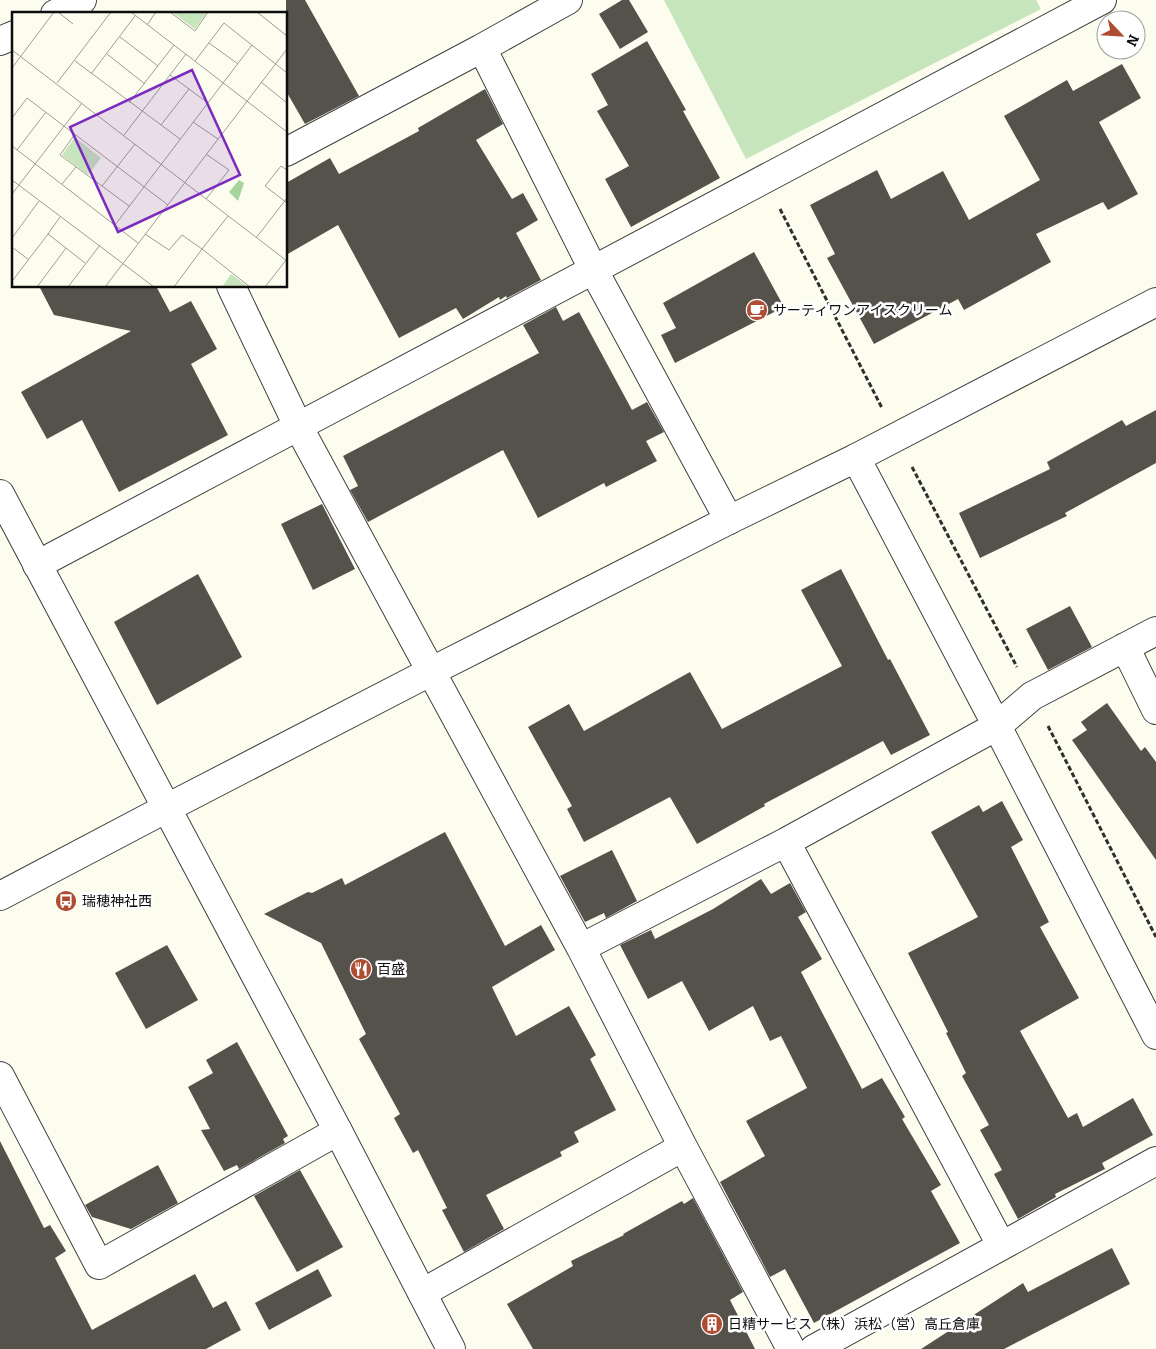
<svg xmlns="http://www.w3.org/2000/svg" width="1156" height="1349" font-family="Bitter,'Noto Sans JP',serif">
<rect width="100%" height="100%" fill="#fdfdef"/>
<path fill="#c7e5bc" d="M 664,0 L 1036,0 L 1041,9 L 746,159 Z"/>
<path fill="#55514b" d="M 286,0 L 305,0 L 359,96 L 305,124 L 286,91 Z
M 622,0 L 629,0 L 648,32 L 620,49 L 599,14 Z
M 647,41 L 686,110 L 683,111 L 720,178 L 631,227 L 605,179 L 629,166 L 597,111 L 608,105 L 591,74 Z
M 1122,64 L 1141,98 L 1099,122 L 1138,194 L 1108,210 L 1103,202 L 1036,234 L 1051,262 L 964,310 L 958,299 L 874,344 L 827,258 L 835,254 L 810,205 L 877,170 L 891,199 L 943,171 L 969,220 L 1040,180 L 1004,116 L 1067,80 L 1073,91 Z
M 485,89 L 503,124 L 476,140 L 512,199 L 523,193 L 538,220 L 516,233 L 541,280 L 507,298 L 506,296 L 500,300 L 499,297 L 463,319 L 456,308 L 399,338 L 338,225 L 286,255 L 286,183 L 330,158 L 339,174 L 419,131 L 418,128 Z
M 754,252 L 784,307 L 675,363 L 661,335 L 676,328 L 663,303 Z
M 39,286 L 156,286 L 170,312 L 191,301 L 217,349 L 191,364 L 228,435 L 119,492 L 82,420 L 47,439 L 21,392 L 131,331 L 54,315 Z
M 556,307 L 563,321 L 579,312 L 632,410 L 647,402 L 664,432 L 646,441 L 657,461 L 606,487 L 604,483 L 538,518 L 503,450 L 368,522 L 350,490 L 358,486 L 343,456 L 539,353 L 523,325 Z
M 1156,410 L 1156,463 L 1065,513 L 1067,516 L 980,558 L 959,513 L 1050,469 L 1047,462 L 1122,420 L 1126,426 Z
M 322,504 L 355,569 L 313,590 L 281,524 Z
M 841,569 L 888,660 L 890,659 L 930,735 L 891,755 L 883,741 L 764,804 L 765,806 L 697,844 L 670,797 L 584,842 L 567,809 L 572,806 L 528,727 L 569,704 L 584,731 L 690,672 L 722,729 L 842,666 L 801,590 Z
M 198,574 L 242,657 L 157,705 L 114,622 Z
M 1070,606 L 1092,647 L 1048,670 L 1026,629 Z
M 1107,703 L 1141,751 L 1145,747 L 1156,762 L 1156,860 L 1072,740 L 1087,730 L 1081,722 Z
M 1002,801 L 1023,840 L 1011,847 L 1049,922 L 1040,927 L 1079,998 L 1020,1031 L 1068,1118 L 1077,1113 L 1083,1127 L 1133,1098 L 1153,1135 L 1102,1163 L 1105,1169 L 1055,1194 L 1056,1197 L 1018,1219 L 994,1174 L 1002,1170 L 980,1130 L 989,1125 L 962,1076 L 966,1073 L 946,1033 L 948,1032 L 908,953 L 978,917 L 931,832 L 979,805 L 983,812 Z
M 445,832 L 505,946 L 541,925 L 555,950 L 492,987 L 516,1036 L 569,1006 L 596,1055 L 590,1059 L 616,1110 L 574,1132 L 579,1142 L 560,1152 L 562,1156 L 486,1195 L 504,1229 L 464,1252 L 442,1210 L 447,1208 L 418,1150 L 413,1153 L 394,1118 L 400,1114 L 359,1039 L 366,1034 L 321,943 L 264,914 L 308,892 L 312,893 L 342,878 L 345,885 Z
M 612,850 L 637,901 L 606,918 L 604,913 L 585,922 L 560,876 Z
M 761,879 L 771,894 L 790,883 L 806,912 L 798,917 L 822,959 L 801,972 L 862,1089 L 882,1078 L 905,1117 L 902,1119 L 941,1185 L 931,1191 L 960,1243 L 814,1323 L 785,1269 L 770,1277 L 720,1182 L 765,1156 L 746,1121 L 807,1088 L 781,1036 L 770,1041 L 753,1006 L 709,1031 L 682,981 L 648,999 L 620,945 L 651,930 L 655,939 L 713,909 Z
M 167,945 L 198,1000 L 146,1029 L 115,973 Z
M 237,1042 L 288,1136 L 283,1139 L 285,1143 L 239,1169 L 237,1165 L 224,1171 L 201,1130 L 210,1129 L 188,1087 L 213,1073 L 206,1060 Z
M 0,1141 L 44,1228 L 50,1225 L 66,1251 L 55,1258 L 92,1330 L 195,1274 L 213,1308 L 226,1301 L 241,1330 L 206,1349 L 0,1349 Z
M 158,1165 L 178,1203 L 131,1229 L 92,1217 L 85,1205 Z
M 300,1170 L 343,1247 L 297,1272 L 254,1196 Z
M 693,1198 L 743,1292 L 730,1300 L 755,1349 L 533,1349 L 507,1304 L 573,1266 L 571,1261 L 624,1235 L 623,1234 L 682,1201 L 684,1204 Z
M 1112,1248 L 1130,1284 L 1004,1349 L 921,1349 L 1023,1283 L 1028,1292 Z
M 318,1269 L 332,1296 L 269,1330 L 255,1303 Z"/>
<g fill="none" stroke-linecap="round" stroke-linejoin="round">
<g stroke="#404040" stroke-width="30">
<path id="minor" d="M 55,14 L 82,0
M 0,41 L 14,35
M 482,48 L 568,0
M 286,152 L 482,48 L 593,269 L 729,520
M 231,286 L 298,426 L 581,948 L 683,1147 L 791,1349
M 856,458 L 997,726 L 1156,1035
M 37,565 L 1102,0
M 1125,647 L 1156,710
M 786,842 L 1001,1245
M 581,948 L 786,842 L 997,726 L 1032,696 L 1156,631
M 0,1076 L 99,1265 L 338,1131
M 422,1293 L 683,1147
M 814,1349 L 1156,1161"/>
</g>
<g stroke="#404040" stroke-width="30">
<path id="tertiary" d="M 0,494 L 338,1131 L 451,1349
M 0,896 L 167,808 L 430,672 L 729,520 L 856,458 L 1156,302"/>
</g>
<path stroke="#2f2f2f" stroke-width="3" stroke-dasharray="5 2.5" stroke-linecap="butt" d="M 780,209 L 882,408
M 912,467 L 1017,667
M 1048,726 L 1156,937"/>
<use href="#minor" stroke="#fff" stroke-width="28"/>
<use href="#tertiary" stroke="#fff" stroke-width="28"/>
</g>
<defs>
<g id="cafe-disc" transform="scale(1.125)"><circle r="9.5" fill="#af4d33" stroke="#fff"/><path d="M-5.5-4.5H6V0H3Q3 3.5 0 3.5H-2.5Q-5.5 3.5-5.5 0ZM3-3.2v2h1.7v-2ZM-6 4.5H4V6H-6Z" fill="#fff"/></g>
<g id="bus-disc" transform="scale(1.125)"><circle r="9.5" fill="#af4d33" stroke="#fff"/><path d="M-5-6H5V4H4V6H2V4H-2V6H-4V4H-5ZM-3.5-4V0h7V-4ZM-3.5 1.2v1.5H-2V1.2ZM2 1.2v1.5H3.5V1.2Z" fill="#fff"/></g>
<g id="restaurant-disc" transform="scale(1.125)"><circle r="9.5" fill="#af4d33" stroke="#fff"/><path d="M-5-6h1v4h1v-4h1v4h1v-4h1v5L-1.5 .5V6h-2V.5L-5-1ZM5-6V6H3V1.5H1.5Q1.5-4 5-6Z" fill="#fff"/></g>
<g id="building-disc" transform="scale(1.125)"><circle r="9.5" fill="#af4d33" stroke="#fff"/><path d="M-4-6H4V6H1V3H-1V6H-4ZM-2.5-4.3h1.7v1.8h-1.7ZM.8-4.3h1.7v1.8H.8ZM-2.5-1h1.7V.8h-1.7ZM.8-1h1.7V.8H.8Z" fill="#fff"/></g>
</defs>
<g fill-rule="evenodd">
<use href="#cafe-disc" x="757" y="310"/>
<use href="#bus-disc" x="66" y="901"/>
<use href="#restaurant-disc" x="361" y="969"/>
<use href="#building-disc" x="712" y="1324"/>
</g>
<g text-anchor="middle" stroke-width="5" stroke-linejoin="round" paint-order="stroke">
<g font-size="14" fill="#0d0d0d" stroke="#fff" text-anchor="start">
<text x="773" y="315">サーティワンアイスクリーム</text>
<text x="82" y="906">瑞穂神社西</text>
<text x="377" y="974">百盛</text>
<text x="728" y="1329">日精サービス（株）浜松（営）高丘倉庫</text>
</g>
</g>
<g transform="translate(12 12)">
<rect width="275" height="275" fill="#fdfdef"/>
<path d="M 160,0 L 195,0 L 183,17 ZM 63,125 L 89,146 L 76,163 L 50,143 ZM 219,262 L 236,275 L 210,275 Z" fill="#c7e5bc"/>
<path d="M 227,168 L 232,171 L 226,189 L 217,180 Z" fill="#a7d49d"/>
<path fill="none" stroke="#9d9d95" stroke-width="1" d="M 46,0 L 61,12M 119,0 L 275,120M 158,0 L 183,19 L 196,0M 245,0 L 275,24M 135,13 L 144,0M 108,25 L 146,54M 197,31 L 226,52M 0,38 L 275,249M 95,42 L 133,72M 63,49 L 168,127M 183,49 L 212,11 L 275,61M 0,56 L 42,0M 79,62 L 123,4M 158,63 L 196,91M 249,70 L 275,91M 45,71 L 99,0M 117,91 L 162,33M 0,106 L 15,86 L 156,193M 181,110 L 206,127M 149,113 L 177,77M 63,122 L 48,143 L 90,174M 112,123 L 174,42M 0,134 L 126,231M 5,138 L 34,100M 275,158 L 269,154 L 253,174 L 275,191M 0,168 L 142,275M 50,172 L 64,155M 0,182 L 70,91M 194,187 L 217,158 L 194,142M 117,194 L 90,174 L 123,132M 103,213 L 240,33M 36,222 L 48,205M 133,222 L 157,238 L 170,223 L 190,237 L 216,204M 0,226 L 27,189M 244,226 L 275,186M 0,235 L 17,248M 54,236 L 73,251M 1,268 L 36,222 L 54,236 L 25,275M 56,275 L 88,233M 93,275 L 275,37M 162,275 L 190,237 L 238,275M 253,275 L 274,248"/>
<path fill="#7b2cbf" fill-opacity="0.15" stroke="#7b2cbf" stroke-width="2.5" d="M 180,58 L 228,163 L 106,220 L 58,115 Z"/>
<rect width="275" height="275" fill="none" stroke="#0d0d0d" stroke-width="2.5"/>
</g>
<g transform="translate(1121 35) rotate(115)"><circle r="24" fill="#ffffff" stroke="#9e9e9e"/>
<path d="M0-4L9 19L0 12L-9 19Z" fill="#af4d33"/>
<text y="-8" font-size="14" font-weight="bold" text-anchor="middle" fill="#0d0d0d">N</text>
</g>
</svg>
